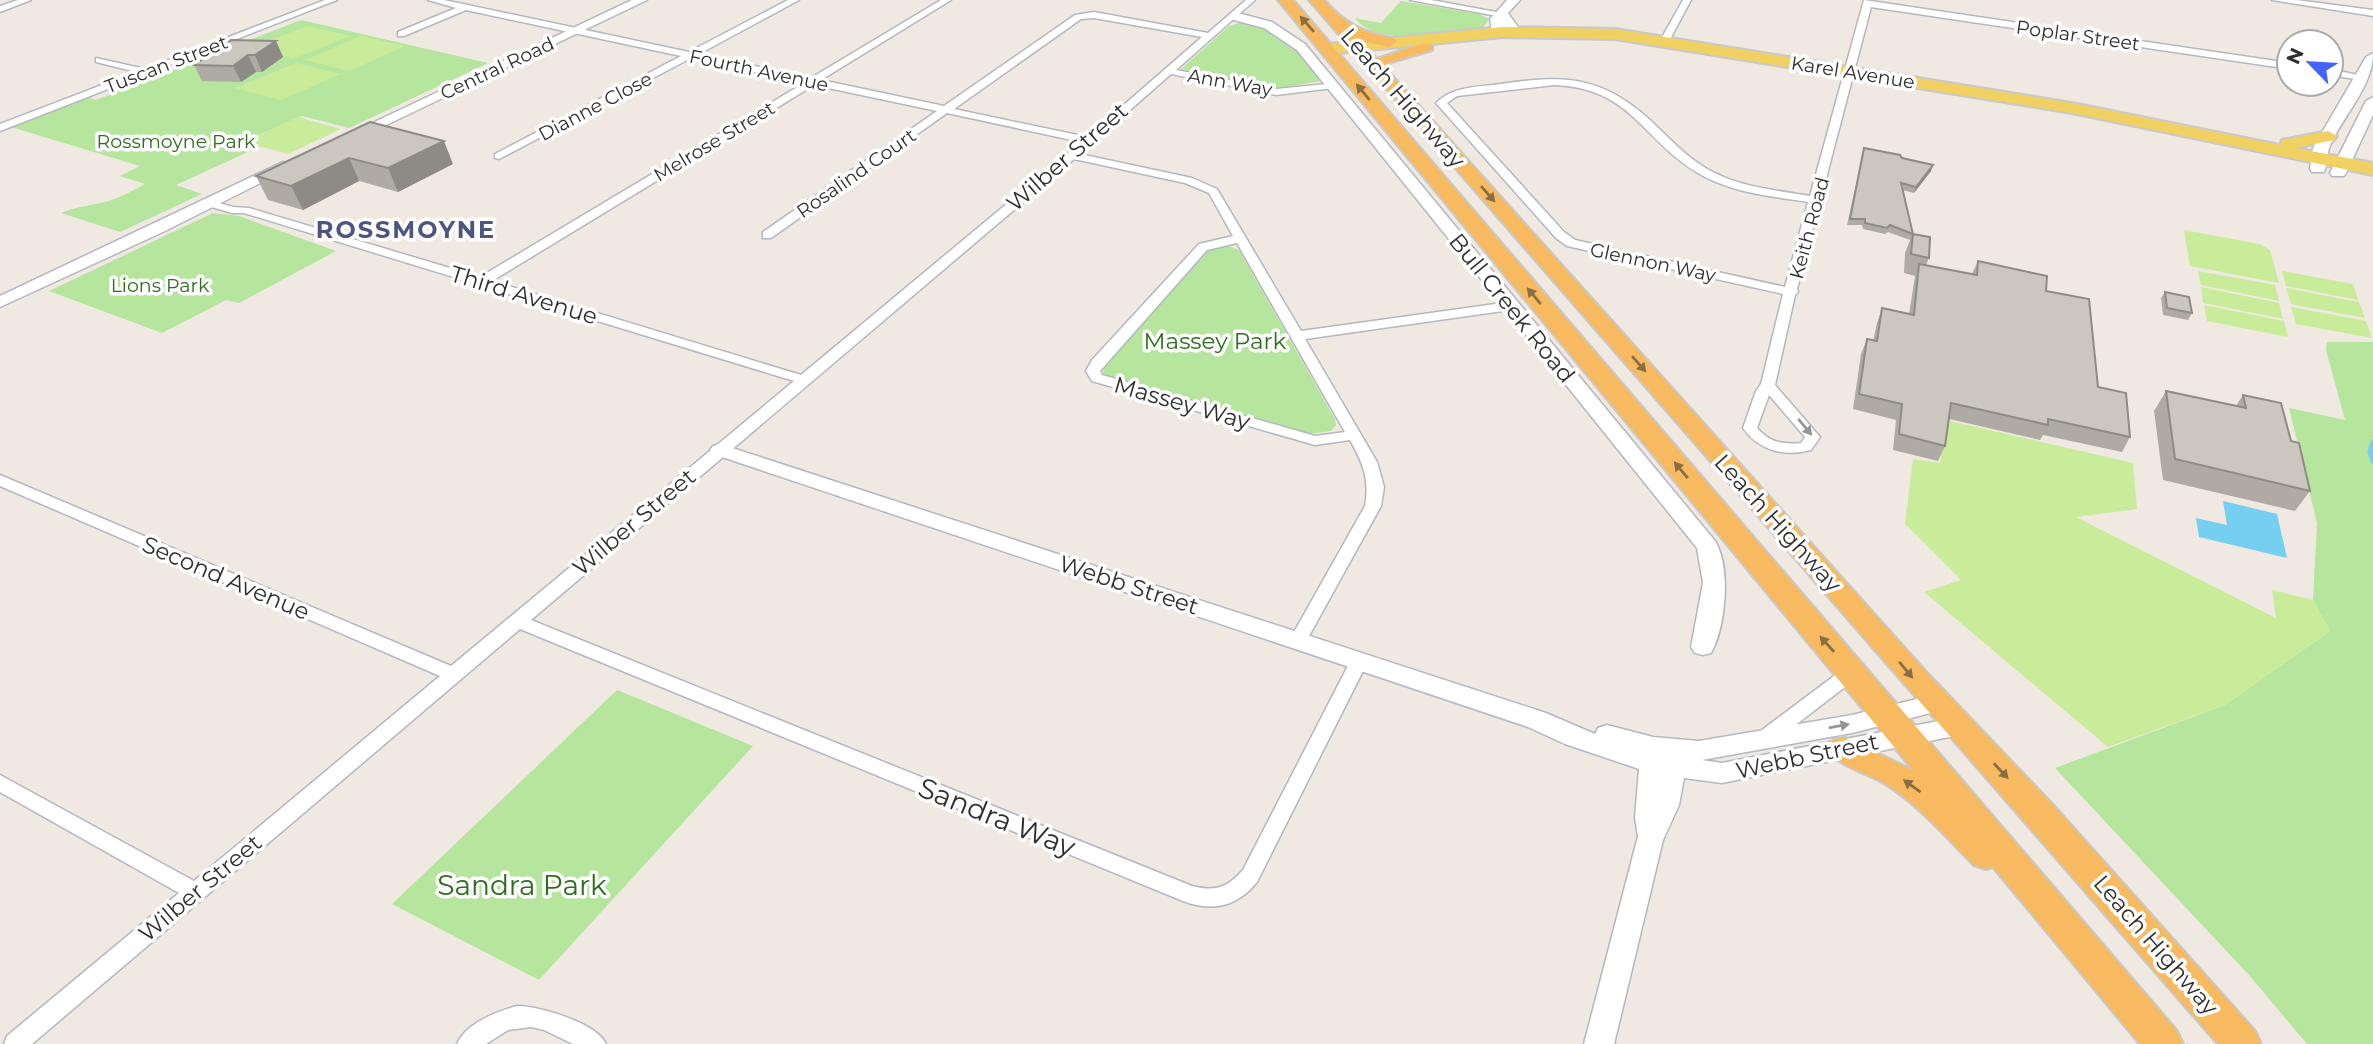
<svg xmlns="http://www.w3.org/2000/svg" width="2373" height="1044" font-family="Montserrat,sans-serif">
<rect width="100%" height="100%" fill="#efe9e1"/>
<path fill="#b6e59e" d="M 1401,1 L 1479,14 L 1489,19 L 1483,28 C 1449,32 1378,49 1355,18 L 1381,23 Z
M 301,20 L 488,63 L 349,128 L 302,116 L 245,141 L 261,146 L 176,185 L 202,194 L 120,232 L 61,213 C 75,207 94,205 109,201 C 121,197 134,190 145,184 L 120,176 L 140,166 L 11,127 L 87,97 L 96,100 Z
M 1242,22 C 1271,25 1312,52 1321,81 L 1275,89 L 1181,69 L 1229,26 Z
M 213,213 L 239,216 L 336,251 L 239,303 L 226,300 L 162,333 L 49,291 Z
M 1223,244 L 1239,250 L 1335,419 L 1336,425 L 1331,431 L 1310,434 L 1109,378 L 1103,373 L 1104,365 L 1209,250 Z
M 2327,342 L 2373,342 L 2373,1044 L 2307,1044 L 2249,975 L 2055,768 L 2225,705 L 2330,631 L 2313,600 L 2317,523 L 2289,408 L 2345,420 L 2326,350 Z
M 617,690 L 753,746 L 539,980 L 392,904 Z"/>
<path fill="#c9ec9a" d="M 307,26 L 350,36 L 293,59 L 250,48 Z
M 361,36 L 405,46 L 349,71 L 305,60 Z
M 296,63 L 341,74 L 281,100 L 235,88 Z
M 298,117 L 341,129 L 288,154 L 244,142 Z
M 2184,230 L 2259,244 L 2270,250 L 2279,283 L 2190,266 Z
M 2198,271 L 2275,285 L 2279,301 L 2201,285 Z
M 2282,271 L 2353,284 L 2358,300 L 2286,286 Z
M 2201,287 L 2279,303 L 2283,319 L 2203,303 Z
M 2286,288 L 2359,302 L 2365,318 L 2291,304 Z
M 2204,305 L 2284,321 L 2288,337 L 2207,321 Z
M 2291,307 L 2366,321 L 2372,338 L 2296,324 Z
M 1946,420 L 2133,463 L 2137,509 L 2076,517 L 2276,618 L 2272,590 L 2313,600 L 2330,631 L 2225,705 L 2108,747 L 1924,592 L 1961,580 L 1905,524 L 1913,459 L 1940,463 Z"/>
<path fill="#75cff0" d="M 2223,501 L 2277,514 L 2287,558 L 2199,537 L 2196,518 L 2227,525 Z"/>
<g fill="none" stroke-linecap="round" stroke-linejoin="round">
<path stroke="#75cff0" stroke-width="5" d="M 2373,442 L 2370,452 L 2373,461"/>
<g stroke="#b4b7c1" stroke-width="3">
<path id="minor" d="M 18,0 L 31,0 L 0,12 L 0,6 Z
M 325,0 L 337,0 L 0,131 L 0,124 L 136,72 L 96,62 L 96,58 L 145,69 Z
M 428,0 L 444,0 L 689,52 L 788,0 L 799,0 L 699,54 L 811,78 L 941,0 L 951,0 L 821,80 L 944,106 L 1075,15 L 1094,12 L 1208,33 L 1246,0 L 1255,0 L 1176,70 L 1276,89 L 1337,83 L 1338,85 L 1333,88 L 1276,95 L 1171,74 L 1080,154 L 1192,178 L 1217,189 L 1301,331 L 1510,302 L 1516,306 L 1510,310 L 1305,339 L 1377,462 L 1384,487 L 1381,506 L 1304,645 L 1292,645 L 1289,641 L 1365,506 C 1370,480 1363,463 1350,440 L 1315,445 L 1092,381 L 1086,371 L 1092,360 L 1199,244 L 1233,236 L 1209,193 L 1185,183 L 1074,159 L 531,620 L 1192,886 C 1215,892 1227,888 1243,870 L 1353,656 L 1365,656 L 1368,661 L 1257,882 C 1237,907 1212,912 1183,901 L 520,629 L 32,1044 L 4,1044 L 7,1036 L 179,893 L 0,792 L 0,775 L 194,881 L 440,676 L 0,486 L 0,475 L 451,666 L 794,381 L 244,213 L 232,213 L 201,204 L 199,202 L 205,199 L 233,207 L 249,208 L 480,277 L 804,83 L 691,58 L 499,159 L 495,158 L 495,154 L 681,56 L 466,10 L 404,36 L 398,36 L 398,32 L 456,8 ZM 1094,18 L 1202,37 L 1087,137 L 954,109 L 1081,19 ZM 814,85 L 937,111 L 763,232 L 763,238 L 771,238 L 947,113 L 1081,142 L 801,375 L 492,281 ZM 1237,243 L 1345,432 L 1315,436 L 1102,375 L 1100,371 L 1207,250 Z
M 1410,0 L 1431,0 L 1507,14 L 1503,17 Z
M 1683,0 L 1691,0 L 1668,43 L 1662,43 L 1660,41 Z
M 1864,0 L 2289,63 L 2289,69 L 1871,7 L 1797,289 L 1798,292 L 1795,295 L 1775,385 L 1820,437 L 1811,450 C 1785,457 1759,451 1743,428 L 1756,391 L 1761,384 L 1783,294 L 1567,246 L 1556,238 L 1436,103 C 1453,86 1478,87 1501,84 C 1564,75 1600,75 1650,120 C 1668,137 1685,156 1707,169 C 1738,187 1775,190 1810,196 ZM 1554,85 C 1632,88 1641,139 1698,173 C 1731,193 1771,196 1808,202 L 1785,287 L 1575,240 L 1564,232 L 1447,103 L 1457,96 ZM 1769,395 L 1805,437 L 1801,443 C 1783,445 1769,442 1757,428 Z
M 2272,0 L 2296,0 L 2373,10 L 2373,16 Z
M 2331,69 L 2366,77 L 2361,80 L 2331,75 Z
M 1852,665 L 1858,667 L 1861,672 L 1858,677 L 1772,743 L 1765,745 L 1758,743 L 1756,738 L 1758,733 L 1846,667 Z
M 517,1006 C 539,1006 597,1023 606,1044 L 573,1044 L 544,1030 L 531,1027 L 508,1030 L 486,1044 L 457,1044 C 466,1023 496,1012 517,1006 Z"/>
</g>
<g stroke="#b4b7c1" stroke-width="3">
<path id="tertiary" d="M 632,0 L 647,0 L 357,139 L 345,136 Z
M 1507,0 L 1520,0 L 1508,13 L 1518,27 L 1503,36 L 1492,31 L 1490,19 Z
M 1234,12 L 1272,22 L 1305,44 L 1715,541 C 1731,567 1726,626 1711,653 L 1703,655 L 1695,653 L 1691,647 L 1703,583 L 1697,548 L 1297,50 L 1264,28 L 1230,19 L 1228,16 Z
M 283,162 L 288,163 L 288,169 L 165,231 L 0,307 L 0,296 Z
M 720,444 L 1546,713 L 1595,734 L 1598,728 L 1607,725 L 1653,737 L 1699,741 L 1852,715 L 1937,694 L 1946,697 L 1949,703 L 1946,709 L 1852,733 L 1702,760 L 1722,763 L 1959,717 L 1968,719 L 1971,726 L 1968,733 L 1959,735 L 1722,783 L 1684,778 L 1679,805 L 1663,840 L 1614,1044 L 1584,1044 L 1638,836 L 1635,818 L 1639,769 L 1565,744 L 1528,727 L 713,454 L 710,450 L 713,446 Z"/>
</g>
<g stroke="#b4b7c1" stroke-width="3">
<path id="secondary" d="M 2373,53 C 2373,87 2343,115 2330,146 C 2326,155 2328,164 2324,172 L 2312,172 L 2310,169 L 2313,148 L 2366,57 Z
M 2373,97 L 2373,115 L 2346,173 L 2344,176 L 2332,176 L 2330,173 L 2366,101 Z"/>
</g>
<g stroke="#c9c9c9" stroke-width="4">
<path id="primary" d="M 1503,27 L 1615,29 L 2072,103 L 2280,145 L 2282,140 L 2328,131 L 2337,136 L 2334,140 L 2295,148 L 2373,163 L 2373,175 L 2072,113 L 1615,39 L 1503,37 L 1328,54 L 1320,49 L 1328,44 Z"/>
</g>
<g stroke="#c9c9c9" stroke-width="4">
<path id="trunk" d="M 1278,0 L 1293,0 L 2177,1031 L 2183,1044 L 2140,1044 L 1993,867 L 1986,869 L 1974,865 C 1946,837 1918,804 1884,783 C 1866,772 1838,767 1828,749 L 1833,740 L 1844,737 L 1914,771 Z
M 1309,0 L 1324,0 C 1347,26 1362,31 1395,39 L 1397,42 L 1389,47 L 1361,41 L 1377,59 L 1420,44 L 1432,44 L 1432,50 L 1391,62 L 1386,69 L 1928,674 L 2054,806 L 2255,1031 L 2261,1044 L 2218,1044 Z"/>
</g>
<use href="#minor" fill="#fff" fill-rule="evenodd"/>
<use href="#tertiary" fill="#fff" fill-rule="evenodd"/>
<use href="#secondary" fill="#fff" fill-rule="evenodd"/>
<use href="#primary" fill="#f2d163" fill-rule="evenodd"/>
<use href="#trunk" fill="#f8ba60" fill-rule="evenodd"/>
</g>
<path fill="#afaba4" d="M 276,41 L 283,57 L 262,72 L 256,72 L 241,82 L 202,81 L 194,65 Z
M 370,122 L 453,164 L 398,192 L 359,181 L 303,210 L 268,200 L 256,176 Z
M 1864,148 L 1902,158 L 1931,171 L 1914,193 L 1902,190 L 1913,234 L 1929,258 L 1926,265 L 1972,274 L 1978,261 L 2046,291 L 2098,387 L 2130,437 L 2122,452 L 2043,435 L 2040,440 L 1949,419 L 1945,446 L 1938,461 L 1893,450 L 1896,420 L 1853,409 L 1861,354 L 1867,339 L 1873,341 L 1877,323 L 1882,308 L 1909,314 L 1915,276 L 1904,273 L 1905,253 L 1910,240 L 1888,232 L 1885,234 L 1863,229 L 1862,225 L 1847,225 Z
M 2165,292 L 2192,313 L 2188,320 L 2163,315 L 2161,298 Z
M 2166,391 L 2236,406 L 2243,395 L 2291,441 L 2310,491 L 2295,511 L 2163,480 L 2154,411 Z"/>
<path fill="#8e8b86" d="M 276,41 L 283,57 L 262,72 L 255,55 Z
M 248,55 L 256,72 L 241,82 L 233,66 Z
M 444,141 L 453,164 L 398,192 L 388,168 Z
M 349,158 L 359,181 L 303,210 L 291,186 Z
M 1933,165 L 1931,171 L 1914,193 L 1916,187 Z"/>
<path fill="#cbc7bf" stroke="#8e8b86" stroke-width="2" d="M 231,40 L 276,41 L 255,55 L 248,55 L 233,66 L 194,65 Z
M 370,122 L 444,141 L 388,168 L 349,158 L 291,186 L 256,176 Z
M 1864,148 L 1900,155 L 1902,158 L 1933,165 L 1916,187 L 1901,183 L 1913,234 L 1890,225 L 1887,228 L 1865,223 L 1865,219 L 1850,219 Z
M 1913,234 L 1930,237 L 1929,258 L 1911,254 Z
M 1978,261 L 2047,276 L 2046,291 L 2089,299 L 2098,387 L 2126,393 L 2130,437 L 2048,419 L 2048,425 L 1951,403 L 1945,446 L 1899,434 L 1902,404 L 1859,394 L 1867,339 L 1877,341 L 1882,308 L 1914,315 L 1919,264 L 1977,275 Z
M 2165,292 L 2189,297 L 2192,313 L 2167,308 Z
M 2166,391 L 2246,408 L 2243,395 L 2281,403 L 2291,441 L 2299,443 L 2310,491 L 2175,459 Z"/>
<defs><path id="oneway-solid" d="M-6-.8H1V-3.2L6.5 0L1 3.2V.8H-6Z" transform="scale(1.75)"/></defs>
<g fill="#896d44">
<use href="#oneway-solid" transform="translate(1307 24) rotate(-131)"/>
<use href="#oneway-solid" transform="translate(1363 92) rotate(-129)"/>
<use href="#oneway-solid" transform="translate(1488 194) rotate(49)"/>
<use href="#oneway-solid" transform="translate(1534 296) rotate(-130)"/>
<use href="#oneway-solid" transform="translate(1639 364) rotate(49)"/>
<use href="#oneway-solid" transform="translate(1681 470) rotate(-130)"/>
<use href="#oneway-solid" transform="translate(1827 644) rotate(-132)"/>
<use href="#oneway-solid" transform="translate(1906 670) rotate(50)"/>
<use href="#oneway-solid" transform="translate(2001 771) rotate(47)"/>
<use href="#oneway-solid" transform="translate(1912 786) rotate(-144)"/>
</g>
<g fill="#969696">
<use href="#oneway-solid" transform="translate(1805 427) rotate(50)"/>
<use href="#oneway-solid" transform="translate(1839 726) rotate(-10)"/>
</g>
<g text-anchor="middle" stroke-width="7" stroke-linejoin="round" paint-order="stroke">
<g font-size="19" fill="#2e2e2e" stroke="#fff">
<text transform="translate(2078 35) rotate(8)" y="7">Poplar Street</text>
<text transform="translate(166 64) rotate(-21)" y="7">Tuscan Street</text>
<text transform="translate(497 68) rotate(-25)" y="7">Central Road</text>
<text transform="translate(759 70) rotate(12)" y="7">Fourth Avenue</text>
<text transform="translate(1853 72) rotate(9)" y="7">Karel Avenue</text>
<text transform="translate(1230 82) rotate(10)" y="7">Ann Way</text>
<text transform="translate(595 106) rotate(-28)" y="7">Dianne Close</text>
<text transform="translate(714 141) rotate(-31)" y="7">Melrose Street</text>
<text transform="translate(856 173) rotate(-35)" y="7">Rosalind Court</text>
<text transform="translate(1809 228) rotate(-75)" y="7">Keith Road</text>
<text transform="translate(1653 262) rotate(12)" y="7">Glennon Way</text>
</g>
<g font-size="19" fill="#2c6e1b" stroke="#fff">
<text x="176" y="148">Rossmoyne Park</text>
<text x="160" y="292">Lions Park</text>
</g>
<g font-size="23" fill="#2e2e2e" stroke="#fff">
<text transform="translate(1403 98) rotate(49)" y="8">Leach Highway</text>
<text transform="translate(1067 157) rotate(-41)" y="8">Wilber Street</text>
<text transform="translate(524 295) rotate(17)" y="8">Third Avenue</text>
<text transform="translate(1512 308) rotate(51)" y="8">Bull Creek Road</text>
<text transform="translate(1182 403) rotate(16)" y="8">Massey Way</text>
<text transform="translate(634 522) rotate(-40)" y="8">Wilber Street</text>
<text transform="translate(1778 523) rotate(48)" y="8">Leach Highway</text>
<text transform="translate(226 578) rotate(23)" y="8">Second Avenue</text>
<text transform="translate(1129 585) rotate(18)" y="8">Webb Street</text>
<text transform="translate(1807 756) rotate(-12)" y="8">Webb Street</text>
<text transform="translate(200 888) rotate(-40)" y="8">Wilber Street</text>
<text transform="translate(2156 945) rotate(49)" y="8">Leach Highway</text>
</g>
<g font-size="23" fill="#2c6e1b" stroke="#fff">
<text x="1215" y="349">Massey Park</text>
</g>
<g font-size="24" font-weight="bold" letter-spacing="2" fill="#4d5680" stroke="#fff">
<text x="406" y="238">ROSSMOYNE</text>
</g>
<g font-size="28" fill="#2e2e2e" stroke="#fff">
<text transform="translate(997 817) rotate(22)" y="10">Sandra Way</text>
</g>
<g font-size="28" fill="#2c6e1b" stroke="#fff">
<text x="522" y="895">Sandra Park</text>
</g>
</g>
<g transform="translate(2310 63) rotate(295)"><circle r="33" fill="#ffffff" stroke="#ababab" stroke-width="2"/>
<path d="M0-5L12 26L0 18L-12 26Z" fill="#4264fb"/>
<text y="-10" font-size="19" font-weight="bold" text-anchor="middle" fill="#2e2e2e">N</text>
</g>
</svg>
